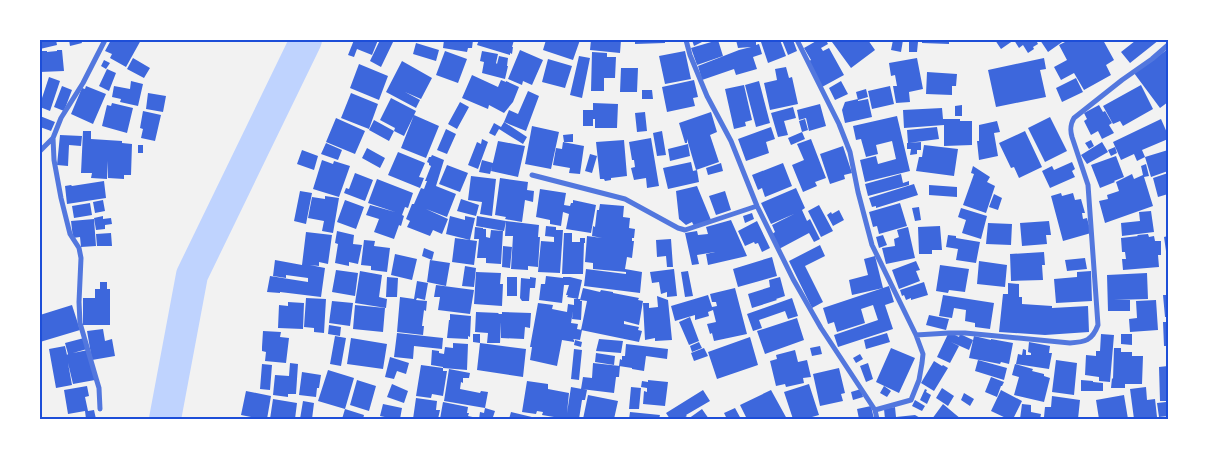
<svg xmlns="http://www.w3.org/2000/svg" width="1208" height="459" font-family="'Nunito Sans',sans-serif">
<rect width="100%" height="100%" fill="#f2f2f2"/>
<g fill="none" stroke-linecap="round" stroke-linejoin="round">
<path stroke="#bfd3fe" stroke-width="32" d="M 165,419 L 192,275 L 306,40"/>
</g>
<path fill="#3d67dc" d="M 40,40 L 56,40 L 57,45 L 40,49 Z
M 69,40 L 81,40 L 82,43 L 70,46 Z
M 111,40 L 141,40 L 126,67 L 110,58 L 112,54 L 105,51 Z
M 354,40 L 378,40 L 372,55 L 357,49 L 354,57 L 348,55 Z
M 380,40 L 394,40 L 381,67 L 370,61 Z
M 444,40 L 473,40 L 472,48 L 468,48 L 467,52 L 443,48 Z
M 479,40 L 500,40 L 507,42 L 508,40 L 514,40 L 512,47 L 513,47 L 512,54 L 510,53 L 510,55 L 477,45 Z
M 546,40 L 580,40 L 573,60 L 543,50 Z
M 591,40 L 621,40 L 620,53 L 590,50 Z
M 635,40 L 665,40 L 665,43 L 635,44 Z
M 692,40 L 706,40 L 694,46 Z
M 718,40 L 723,56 L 697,65 L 691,48 Z
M 736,40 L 756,40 L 756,45 L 759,44 L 762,54 L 753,57 L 757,69 L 736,75 L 734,69 L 702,80 L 698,66 L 739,50 L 751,47 L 738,48 Z
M 768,40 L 780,40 L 786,56 L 768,63 L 761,42 Z
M 782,40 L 793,40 L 797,51 L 788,55 Z
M 818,40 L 826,40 L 828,44 L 821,48 L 823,51 L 829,48 L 844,75 L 822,87 L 809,61 L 811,60 L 804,48 Z
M 835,40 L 868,40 L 875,50 L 851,68 L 832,42 Z
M 893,40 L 903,40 L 901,52 L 891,50 Z
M 922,40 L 949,40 L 949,44 L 922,43 Z
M 995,40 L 1029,40 L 1030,41 L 1036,40 L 1038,44 L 1033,47 L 1034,49 L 1028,53 L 1023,45 L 1019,48 L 1014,40 L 1001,49 Z
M 1040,40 L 1065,40 L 1048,52 Z
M 1069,40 L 1094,40 L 1095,42 L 1098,40 L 1103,40 L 1114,60 L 1106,65 L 1111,75 L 1084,90 L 1074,73 L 1061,80 L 1054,67 L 1067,60 L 1059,45 Z
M 1134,40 L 1159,40 L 1130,63 L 1121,52 L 1135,41 Z
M 909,42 L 918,42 L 917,52 L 909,52 Z
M 416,43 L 439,50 L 436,61 L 413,54 Z
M 1168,49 L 1168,102 L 1160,108 L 1134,73 Z
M 57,50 L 62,50 L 64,71 L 40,72 L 40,51 L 47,51 L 47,52 L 57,51 Z
M 520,50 L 543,60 L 532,85 L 523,81 L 522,85 L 508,79 Z
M 445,51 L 467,59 L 458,83 L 436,75 Z
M 482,51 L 498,54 L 496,63 L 497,64 L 499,56 L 508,58 L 507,66 L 508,66 L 505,79 L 482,73 L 484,62 L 480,61 Z
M 685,51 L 691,79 L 665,84 L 659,56 Z
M 592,52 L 607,53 L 607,57 L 616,57 L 615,78 L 604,78 L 604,91 L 591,91 Z
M 579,56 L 590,58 L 582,98 L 570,95 Z
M 133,58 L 150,68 L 144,78 L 127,69 Z
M 917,58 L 923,89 L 909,92 L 910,102 L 896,103 L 893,86 L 897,86 L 895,75 L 891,76 L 889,63 Z
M 1044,58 L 1046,69 L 1040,70 L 1046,97 L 996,107 L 988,70 Z
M 548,59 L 572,66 L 565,88 L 542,82 Z
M 104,60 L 110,63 L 106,69 L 101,66 Z
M 402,61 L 432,78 L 421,99 L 405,92 L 420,100 L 416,108 L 386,92 Z
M 359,64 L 388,76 L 379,100 L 350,88 Z
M 786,67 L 789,78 L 792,77 L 798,104 L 770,110 L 764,83 L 777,80 L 775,69 Z
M 621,68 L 638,68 L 637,92 L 620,92 Z
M 107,69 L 116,73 L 109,91 L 99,86 Z
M 927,72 L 957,74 L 956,86 L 952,86 L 952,95 L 926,94 Z
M 472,75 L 498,87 L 501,80 L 506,82 L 506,81 L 519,87 L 513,102 L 504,113 L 489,105 L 488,109 L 462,98 Z
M 49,77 L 60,81 L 50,111 L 40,107 L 40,104 Z
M 1076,78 L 1083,92 L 1062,102 L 1056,88 Z
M 694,80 L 698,97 L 693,98 L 695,106 L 667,112 L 662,87 Z
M 131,81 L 143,84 L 138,106 L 120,102 L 121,99 L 112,97 L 114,86 L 130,89 Z
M 759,81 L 770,123 L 756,127 L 745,85 Z
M 841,81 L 848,94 L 835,100 L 829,88 Z
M 744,85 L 752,120 L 745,122 L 746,126 L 734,129 L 725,89 Z
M 1141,85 L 1153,109 L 1123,126 L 1120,121 L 1113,124 L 1103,106 Z
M 62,86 L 72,90 L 64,111 L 54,107 Z
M 86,86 L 106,94 L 93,124 L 71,114 L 82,88 L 85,89 Z
M 890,86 L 894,104 L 872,109 L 868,91 Z
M 866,89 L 868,97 L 858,100 L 856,92 Z
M 642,90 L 652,90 L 653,99 L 642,99 Z
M 528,91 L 539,96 L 526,131 L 504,122 L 509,110 L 518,114 Z
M 148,93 L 166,96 L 163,112 L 146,109 Z
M 351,93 L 378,104 L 369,129 L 341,118 Z
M 391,98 L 416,111 L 404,136 L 394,131 L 389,141 L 369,130 L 374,120 L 394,131 L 395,128 L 380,120 Z
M 858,99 L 858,101 L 868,99 L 872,117 L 845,123 L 842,110 L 845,102 Z
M 460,102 L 469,107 L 457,129 L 448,124 Z
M 112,103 L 133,108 L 127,133 L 102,126 L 107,105 L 111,106 Z
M 593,103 L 618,104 L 617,128 L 595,128 L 595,119 L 593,119 L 593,126 L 583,126 L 583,110 L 593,110 Z
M 820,104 L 826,126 L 809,131 L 806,118 L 799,120 L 797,110 Z
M 962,105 L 962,116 L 955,116 L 955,106 Z
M 1099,105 L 1103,112 L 1105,111 L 1112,123 L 1109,125 L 1114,133 L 1102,139 L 1098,131 L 1091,135 L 1084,121 L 1087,119 L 1084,113 Z
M 793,107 L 796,118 L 784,121 L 788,135 L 778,137 L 771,113 Z
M 942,108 L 943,119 L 960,119 L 960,121 L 972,121 L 972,145 L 944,146 L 944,125 L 904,128 L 903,110 Z
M 143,111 L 161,115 L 155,141 L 141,138 L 143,129 L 140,128 Z
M 645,112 L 647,131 L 637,132 L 635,113 Z
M 711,112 L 717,132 L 710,135 L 719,162 L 696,170 L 687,139 L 687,143 L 685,143 L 679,123 Z
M 414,115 L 439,126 L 426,158 L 401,148 Z
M 40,116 L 55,122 L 51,131 L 40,127 Z
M 897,116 L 910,171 L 865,182 L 860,160 L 876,156 L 878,164 L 896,159 L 892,141 L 876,145 L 878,154 L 866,157 L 861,139 L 856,140 L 853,126 Z
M 1050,117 L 1067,151 L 1045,162 L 1028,128 Z
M 336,118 L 365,131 L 355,154 L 326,142 Z
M 805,119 L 808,130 L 802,132 L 805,139 L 791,145 L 788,138 L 802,132 L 799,121 Z
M 1161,119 L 1168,135 L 1168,139 L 1142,150 L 1145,157 L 1137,161 L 1134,154 L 1121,160 L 1113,142 Z
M 997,121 L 1000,132 L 994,133 L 998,156 L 979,160 L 977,141 L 979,141 L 979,125 Z
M 504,122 L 527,137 L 523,144 L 499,129 L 495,136 L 489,133 L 494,123 L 501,127 Z
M 532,126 L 559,132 L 551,169 L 525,164 Z
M 771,127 L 775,139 L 766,142 L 769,153 L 746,161 L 738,139 Z
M 937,127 L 939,139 L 908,143 L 907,130 Z
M 446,129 L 456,134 L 447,154 L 437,150 Z
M 83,131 L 91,131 L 91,139 L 122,141 L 122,143 L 132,144 L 131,175 L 124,175 L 124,179 L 108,178 L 108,161 L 107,179 L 91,178 L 92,173 L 81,173 Z
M 662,131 L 666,155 L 657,156 L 653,133 Z
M 1025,131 L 1042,167 L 1019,178 L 1014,167 L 1011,168 L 999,143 Z
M 573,134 L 573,142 L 564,142 L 563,135 Z
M 60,135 L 82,136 L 81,146 L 69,145 L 68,166 L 57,165 Z
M 651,138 L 659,186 L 647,188 L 646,178 L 634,180 L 631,168 L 635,167 L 634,160 L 632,160 L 629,142 Z
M 482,139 L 488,142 L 478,169 L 468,165 L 477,142 L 481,144 Z
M 811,139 L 826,178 L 815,182 L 817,186 L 803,192 L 792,165 L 804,160 L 797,144 Z
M 624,140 L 627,176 L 611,178 L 611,180 L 605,181 L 604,179 L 600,179 L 596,142 Z
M 1091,140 L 1094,146 L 1089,149 L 1085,143 Z
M 498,141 L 525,146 L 518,177 L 491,171 Z
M 563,142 L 584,146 L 580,174 L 569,173 L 570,168 L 553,165 L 556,148 L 562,149 Z
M 921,142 L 921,150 L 917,150 L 917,154 L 910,155 L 911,149 L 907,149 L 907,143 Z
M 1102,142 L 1108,152 L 1087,164 L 1081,155 Z
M 326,143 L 342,150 L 338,160 L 321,154 Z
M 688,144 L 690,156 L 670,161 L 668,149 Z
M 138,145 L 143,145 L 143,153 L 138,153 Z
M 924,145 L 958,149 L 954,176 L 916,171 L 919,157 L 922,157 Z
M 843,146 L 852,173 L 844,175 L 845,179 L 830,184 L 820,154 Z
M 1115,147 L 1117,153 L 1111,156 L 1108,150 Z
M 367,148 L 385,158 L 380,168 L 362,158 Z
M 302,150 L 318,156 L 314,170 L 297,164 Z
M 1168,150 L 1168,171 L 1151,177 L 1145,157 Z
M 398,152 L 425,163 L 419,177 L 424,178 L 420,188 L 388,175 Z
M 590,154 L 597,156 L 592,173 L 585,171 Z
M 432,155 L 444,160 L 436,186 L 456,194 L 447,217 L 426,209 L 448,219 L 442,234 L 433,230 L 430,236 L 407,227 L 410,221 L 406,219 L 412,204 L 414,204 L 421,188 L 424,189 L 427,181 L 425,181 L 431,166 L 429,165 L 429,163 L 427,162 L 429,157 L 431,157 Z
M 1116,156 L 1124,177 L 1114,181 L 1115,182 L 1100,188 L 1091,165 Z
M 322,160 L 333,164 L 334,161 L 350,166 L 339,197 L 313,189 Z
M 482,160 L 493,163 L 490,174 L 479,172 Z
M 691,162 L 693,171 L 697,170 L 699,182 L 668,189 L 663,168 Z
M 1072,162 L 1075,169 L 1072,171 L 1075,177 L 1050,188 L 1042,171 L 1052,166 L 1054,170 Z
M 721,163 L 723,171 L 708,175 L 706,168 Z
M 783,163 L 792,186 L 765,197 L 762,188 L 758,190 L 752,175 Z
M 1146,164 L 1149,176 L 1144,177 L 1153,206 L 1105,223 L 1099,201 L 1108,199 L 1107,195 L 1119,191 L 1116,182 L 1132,174 L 1134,179 L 1143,175 L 1141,166 Z
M 447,165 L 468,173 L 460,192 L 439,184 Z
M 973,166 L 990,177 L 987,182 L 995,186 L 986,213 L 963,205 L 974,174 L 971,173 Z
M 355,173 L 373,180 L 365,201 L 344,193 L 346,188 L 349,189 Z
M 1168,173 L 1168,194 L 1158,197 L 1153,178 Z
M 901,174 L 903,183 L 909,181 L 909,185 L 868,196 L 865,184 Z
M 471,176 L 496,179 L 492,216 L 480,214 L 482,202 L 468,200 Z
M 500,178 L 528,182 L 527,190 L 534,191 L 533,202 L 525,200 L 522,222 L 505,219 L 506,217 L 495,215 Z
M 377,179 L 413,193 L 408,208 L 405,207 L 402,215 L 404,216 L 401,226 L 399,225 L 394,239 L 374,232 L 379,219 L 366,215 L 370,205 L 395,212 L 368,203 Z
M 104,181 L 106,198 L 67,204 L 65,186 L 71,185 L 72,186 Z
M 914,184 L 918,195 L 876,208 L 876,206 L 872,207 L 869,198 Z
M 929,185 L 957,187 L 957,197 L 929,195 Z
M 697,186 L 711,220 L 694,226 L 692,222 L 686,225 L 679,219 L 676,191 Z
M 796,188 L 805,208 L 802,210 L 807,221 L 810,219 L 820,239 L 814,242 L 809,233 L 779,249 L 772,234 L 775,232 L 772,225 L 794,214 L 771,224 L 761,203 Z
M 540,189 L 566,193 L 564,205 L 570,206 L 571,203 L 573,203 L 573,200 L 596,205 L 591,233 L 566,229 L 569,214 L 563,212 L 561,226 L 550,224 L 550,220 L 536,217 Z
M 300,191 L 312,193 L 306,224 L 294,221 Z
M 725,191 L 731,210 L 716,215 L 709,196 Z
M 1061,193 L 1062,196 L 1073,193 L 1075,200 L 1081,199 L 1085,213 L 1082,213 L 1083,219 L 1087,218 L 1091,233 L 1063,241 L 1051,196 Z
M 994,194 L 1002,198 L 998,210 L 989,207 Z
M 325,196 L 339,198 L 333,233 L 322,231 L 324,221 L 308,218 L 312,197 L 325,199 Z
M 461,199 L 479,205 L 476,216 L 457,211 Z
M 103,200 L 105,211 L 95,213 L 93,202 Z
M 345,200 L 364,207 L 356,229 L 337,222 Z
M 90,203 L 92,215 L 74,218 L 72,206 Z
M 900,203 L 907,226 L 879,234 L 877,226 L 873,227 L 869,212 Z
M 600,204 L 624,206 L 623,217 L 630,218 L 629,228 L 635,229 L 634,238 L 632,238 L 632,241 L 634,241 L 632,258 L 627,257 L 625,269 L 642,272 L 640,293 L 584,286 L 586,269 L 626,274 L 626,272 L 593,269 L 593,263 L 585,262 L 587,236 L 602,238 L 592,236 L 593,226 L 595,227 L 597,210 L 599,210 Z
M 819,205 L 833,231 L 821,237 L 808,211 Z
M 919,207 L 921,220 L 915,221 L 912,208 Z
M 961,208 L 987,216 L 981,239 L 962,233 L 966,220 L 958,217 Z
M 839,210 L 844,220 L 833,226 L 827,215 L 831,212 L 832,214 Z
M 1151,211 L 1154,232 L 1122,236 L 1121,223 L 1140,221 L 1139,212 Z
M 752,213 L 754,219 L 745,223 L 743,216 Z
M 103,216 L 103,219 L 111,218 L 112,224 L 105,225 L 105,229 L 96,230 L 94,218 Z
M 450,216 L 465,220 L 465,216 L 475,218 L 470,240 L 446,234 Z
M 477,216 L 506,221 L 504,231 L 476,226 Z
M 94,219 L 96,246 L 81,247 L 80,237 L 73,238 L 71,221 Z
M 731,220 L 747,256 L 708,265 L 706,254 L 715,252 L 697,255 L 699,264 L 692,265 L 685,233 L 697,231 L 698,235 L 708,234 L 706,227 Z
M 506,221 L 539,225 L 538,237 L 540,237 L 538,267 L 528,266 L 528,270 L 511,269 L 513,236 L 505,236 Z
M 757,221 L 770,248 L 762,252 L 758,243 L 755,244 L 754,242 L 745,246 L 738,231 Z
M 1049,221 L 1051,235 L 1046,235 L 1047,244 L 1022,246 L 1020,223 Z
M 988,223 L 1012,224 L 1011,245 L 986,244 Z
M 546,226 L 556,227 L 556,230 L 563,230 L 560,273 L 538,272 L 541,241 L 554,242 L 554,237 L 545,236 Z
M 940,226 L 942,250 L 932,250 L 932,254 L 919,254 L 918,227 Z
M 475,227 L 483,228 L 483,229 L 486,229 L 486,237 L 490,238 L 491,230 L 503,231 L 501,264 L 486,263 L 486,258 L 477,258 L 479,239 L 474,239 Z
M 908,227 L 915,258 L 886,264 L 882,248 L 895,246 L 894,239 L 899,237 L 897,230 Z
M 337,231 L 354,235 L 353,244 L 362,245 L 358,264 L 349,262 L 349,266 L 335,263 L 338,244 L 335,243 Z
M 306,232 L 332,235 L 328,264 L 319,262 L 319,266 L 310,265 L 325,268 L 321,297 L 280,292 L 280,293 L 267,292 L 270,276 L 308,282 L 308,278 L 286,275 L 286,278 L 273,276 L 275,260 L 302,265 Z
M 111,233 L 112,246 L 97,246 L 96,234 Z
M 564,233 L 572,233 L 572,242 L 580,242 L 580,238 L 585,238 L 585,243 L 584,243 L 583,274 L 562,274 Z
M 1148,234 L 1149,237 L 1154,236 L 1155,241 L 1161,241 L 1161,255 L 1158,255 L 1159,267 L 1123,270 L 1122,259 L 1126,259 L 1125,252 L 1122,252 L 1121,238 L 1138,236 L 1137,235 Z
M 883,235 L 887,245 L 879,248 L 876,237 Z
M 948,235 L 956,236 L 956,238 L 980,242 L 976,263 L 956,260 L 958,249 L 946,247 Z
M 1168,236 L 1168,258 L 1167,258 L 1164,237 Z
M 455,238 L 477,241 L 474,265 L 452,262 Z
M 671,239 L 673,267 L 667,267 L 666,256 L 657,257 L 656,240 Z
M 364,240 L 375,241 L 374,246 L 390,248 L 387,272 L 371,270 L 371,266 L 361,265 Z
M 820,245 L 825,256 L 805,266 L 823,302 L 812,308 L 789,261 Z
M 503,246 L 512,247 L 510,268 L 502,267 Z
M 424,248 L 434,252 L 432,260 L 422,256 Z
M 1044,252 L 1045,265 L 1042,265 L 1043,280 L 1011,281 L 1010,254 Z
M 395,254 L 417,259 L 412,280 L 391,275 Z
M 875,256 L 883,288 L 852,295 L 849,280 L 868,275 L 864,259 Z
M 772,257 L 777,276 L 738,287 L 733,269 Z
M 1085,258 L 1087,269 L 1067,271 L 1065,260 Z
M 430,260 L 450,263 L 446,286 L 427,282 Z
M 916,261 L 920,270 L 916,271 L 920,281 L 899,289 L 892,270 Z
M 979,261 L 1007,265 L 1005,287 L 977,284 Z
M 940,265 L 969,269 L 965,292 L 949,290 L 948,293 L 936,291 Z
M 465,266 L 476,268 L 474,287 L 462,286 Z
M 674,269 L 677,296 L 667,297 L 667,292 L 661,294 L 659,282 L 652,283 L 650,272 Z
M 336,270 L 358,273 L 355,296 L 332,292 Z
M 360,271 L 382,275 L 379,297 L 387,299 L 386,308 L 355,303 Z
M 688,271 L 693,296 L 685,297 L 681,272 Z
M 1091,271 L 1092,301 L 1056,303 L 1054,279 L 1077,277 L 1077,272 Z
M 476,272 L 501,273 L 500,284 L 503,284 L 502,306 L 474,304 Z
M 1147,273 L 1148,299 L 1114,300 L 1130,300 L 1130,311 L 1108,311 L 1107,275 Z
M 546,276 L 563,278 L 563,277 L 570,277 L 582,280 L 578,299 L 567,297 L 568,295 L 566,295 L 569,285 L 564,285 L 562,303 L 539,300 L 541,284 L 545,284 Z
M 387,277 L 398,278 L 397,297 L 386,297 Z
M 507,277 L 517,277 L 517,296 L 507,296 Z
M 530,277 L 536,278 L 535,288 L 530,288 L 529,301 L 522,301 L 520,298 L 521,278 L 530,279 Z
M 780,277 L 785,296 L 776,299 L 777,300 L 752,308 L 748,294 L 770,287 L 769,280 Z
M 417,281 L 428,283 L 425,300 L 417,298 L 416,300 L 427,301 L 426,311 L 424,310 L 422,326 L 424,326 L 423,335 L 397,332 L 400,297 L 414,299 Z
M 100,282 L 107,282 L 107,289 L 110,289 L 110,325 L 83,325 L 83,298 L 95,298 L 95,289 L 100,289 Z
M 924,282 L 928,295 L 911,300 L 911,298 L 906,300 L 904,295 L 902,296 L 900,290 Z
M 1008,283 L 1019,284 L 1019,297 L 1022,297 L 1022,304 L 1052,306 L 1052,308 L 1088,306 L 1089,332 L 1045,335 L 999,332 L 1003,294 L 1008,294 Z
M 436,285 L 474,290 L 470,314 L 438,310 L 440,297 L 434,297 Z
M 889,286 L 894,302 L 885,305 L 893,329 L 838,347 L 834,335 L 878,320 L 873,305 L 861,309 L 865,323 L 837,332 L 834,322 L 828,324 L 823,308 Z
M 583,288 L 600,292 L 601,290 L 613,292 L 613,293 L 639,298 L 638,300 L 643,301 L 639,325 L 624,321 L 624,324 L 639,327 L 638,330 L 642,331 L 639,342 L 581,330 L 587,301 L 580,300 Z
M 735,288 L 747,334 L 714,341 L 712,333 L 710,334 L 707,324 L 716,322 L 713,310 L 708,312 L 709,316 L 695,320 L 695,315 L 675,321 L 671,306 L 708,295 L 712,307 L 717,306 L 716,302 L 712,302 L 710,294 Z
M 943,295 L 994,303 L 990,329 L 975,327 L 975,323 L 965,321 L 966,310 L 954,308 L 952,318 L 939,316 Z
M 1163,295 L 1168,295 L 1168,317 L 1165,317 Z
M 657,296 L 668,300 L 672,340 L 655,341 L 655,338 L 645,340 L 643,303 L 649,303 L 649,308 L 658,307 Z
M 306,298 L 326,299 L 324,333 L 314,332 L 314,328 L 304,327 Z
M 792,298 L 798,316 L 788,319 L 785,311 L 759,320 L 762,328 L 753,331 L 747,314 Z
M 574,299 L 580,299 L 580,301 L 582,301 L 581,320 L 572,319 L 573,311 L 571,323 L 578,324 L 577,329 L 582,330 L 580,340 L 573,339 L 574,340 L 574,342 L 562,340 L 557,366 L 530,360 L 532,347 L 530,347 L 538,303 L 553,305 L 552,309 L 567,312 L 568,304 L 574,305 Z
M 1156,300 L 1158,330 L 1130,332 L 1129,319 L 1137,318 L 1136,301 Z
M 332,301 L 353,303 L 350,326 L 329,323 Z
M 288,302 L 304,303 L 303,329 L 278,328 L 279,305 L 288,306 Z
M 72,305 L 80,330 L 40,342 L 40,315 Z
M 355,305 L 385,308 L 383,332 L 353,329 Z
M 476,312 L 499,313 L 498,314 L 502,314 L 502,312 L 531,313 L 530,328 L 525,327 L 524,339 L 501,338 L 501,322 L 500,343 L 487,343 L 488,333 L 475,332 Z
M 450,314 L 471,316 L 470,337 L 468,336 L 468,339 L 447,338 L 449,320 L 450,320 Z
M 929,315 L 949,319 L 946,330 L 926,325 Z
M 690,317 L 699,341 L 689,345 L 679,322 Z
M 797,318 L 804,340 L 765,354 L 757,331 Z
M 1163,322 L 1168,322 L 1168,346 L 1164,346 Z
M 329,325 L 341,327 L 340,336 L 328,334 Z
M 103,329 L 105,341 L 112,339 L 115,356 L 92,360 L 87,331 Z
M 263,331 L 281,332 L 280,337 L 289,338 L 286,363 L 265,361 L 266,352 L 262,351 L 262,347 Z
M 397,333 L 443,338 L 442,349 L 414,346 L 413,359 L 394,357 Z
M 887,333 L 890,342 L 866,349 L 864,340 Z
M 951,333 L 959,337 L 960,334 L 973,340 L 969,350 L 951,342 L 959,346 L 950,363 L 937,357 L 948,334 Z
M 473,334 L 480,334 L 480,343 L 473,342 Z
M 1101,334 L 1114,335 L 1110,382 L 1099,381 L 1099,377 L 1085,375 L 1086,355 L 1096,356 L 1096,351 L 1100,351 Z
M 1121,334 L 1132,334 L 1132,345 L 1121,344 Z
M 335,336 L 346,338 L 341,366 L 330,364 Z
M 974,336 L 991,340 L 991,339 L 1013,343 L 1009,364 L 1001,362 L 1000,364 L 969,358 Z
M 750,337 L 758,365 L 717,379 L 708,352 Z
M 84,338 L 87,349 L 73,353 L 88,350 L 95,380 L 73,384 L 68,363 L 72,385 L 56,388 L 49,349 L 65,346 L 67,355 L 68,354 L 65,343 Z
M 351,338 L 387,344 L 383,369 L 347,364 Z
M 599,339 L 623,341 L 621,353 L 596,351 Z
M 575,340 L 582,342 L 581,347 L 574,345 Z
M 699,342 L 702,348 L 692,352 L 690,346 Z
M 1029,342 L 1050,346 L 1049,353 L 1052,353 L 1049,369 L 1016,364 L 1018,354 L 1022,355 L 1023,349 L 1026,350 L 1026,355 L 1031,355 L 1031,353 L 1028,352 Z
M 453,343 L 468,344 L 467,370 L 443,368 L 443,367 L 431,365 L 432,350 L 439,351 L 439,353 L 444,354 L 445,347 L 453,348 Z
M 480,343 L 526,349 L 523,377 L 477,370 Z
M 626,344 L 668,349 L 667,359 L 646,356 L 644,371 L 632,369 L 632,368 L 619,366 L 620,359 L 622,360 L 622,356 L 625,356 Z
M 820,346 L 822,354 L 812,356 L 810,348 Z
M 704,348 L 708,356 L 694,361 L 691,353 Z
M 891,348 L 915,358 L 899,393 L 876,382 Z
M 1114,348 L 1121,348 L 1121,352 L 1132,352 L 1132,356 L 1143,356 L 1142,384 L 1125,384 L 1125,388 L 1111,388 L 1112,378 L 1113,379 Z
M 574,349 L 582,350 L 579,380 L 571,379 Z
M 795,350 L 798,362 L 807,360 L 811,377 L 803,378 L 804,383 L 786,387 L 785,384 L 776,386 L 770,361 L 777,359 L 776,355 Z
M 596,353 L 615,356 L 614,365 L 595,362 Z
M 860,354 L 863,359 L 856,363 L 853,358 Z
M 390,357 L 409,363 L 406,374 L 397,371 L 394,379 L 385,377 Z
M 978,360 L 1007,368 L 1004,380 L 975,371 Z
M 1056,360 L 1077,363 L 1074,395 L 1052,392 Z
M 934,361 L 942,366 L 943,365 L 948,368 L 934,391 L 921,383 Z
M 290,363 L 298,364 L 296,394 L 288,394 L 288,397 L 273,395 L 275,375 L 289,376 Z
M 593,363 L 620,366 L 619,377 L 616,377 L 614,393 L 581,389 L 583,377 L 592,378 Z
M 868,363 L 873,379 L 866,382 L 860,366 Z
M 262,364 L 272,365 L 270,390 L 260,389 Z
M 1015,364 L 1033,369 L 1032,371 L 1044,374 L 1044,376 L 1050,378 L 1044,402 L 1014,395 L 1019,377 L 1012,375 Z
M 421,365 L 443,368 L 443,371 L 447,371 L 443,396 L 432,394 L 431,398 L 416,396 Z
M 1168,366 L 1168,401 L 1160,401 L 1159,367 Z
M 839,368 L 845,393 L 841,394 L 843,401 L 820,406 L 813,374 Z
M 449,369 L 470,373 L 469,378 L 463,378 L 463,383 L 461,382 L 460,389 L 480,393 L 481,391 L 488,392 L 485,408 L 444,401 Z
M 328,370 L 354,378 L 345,409 L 318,401 Z
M 302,372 L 321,375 L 319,388 L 317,388 L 316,397 L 299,395 Z
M 991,377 L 1004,382 L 1002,386 L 1001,386 L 997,397 L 985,392 Z
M 357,380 L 376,386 L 369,411 L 350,405 Z
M 648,380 L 668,382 L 665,406 L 643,404 L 644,391 L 647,392 L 647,388 L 641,387 L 642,381 L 648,382 Z
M 1081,380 L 1093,381 L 1093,382 L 1103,383 L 1103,391 L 1081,391 Z
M 527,381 L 548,384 L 548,389 L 569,393 L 567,413 L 571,387 L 587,390 L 585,400 L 582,400 L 579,419 L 566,419 L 542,415 L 543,412 L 537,411 L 536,414 L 522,412 Z
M 392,384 L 408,391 L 404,403 L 387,397 Z
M 809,384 L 819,415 L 805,419 L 793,419 L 784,392 Z
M 87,386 L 89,396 L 85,397 L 88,411 L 94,410 L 96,419 L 86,419 L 85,411 L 68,414 L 64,390 Z
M 884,386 L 891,391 L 887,397 L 880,393 Z
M 631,387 L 641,388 L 639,409 L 629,409 Z
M 1146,387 L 1147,400 L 1155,399 L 1157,417 L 1134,419 L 1130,389 Z
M 942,388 L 954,396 L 948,406 L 936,398 Z
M 861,389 L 863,397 L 853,400 L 851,392 Z
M 925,389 L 927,390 L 926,392 L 931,395 L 927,404 L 920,400 Z
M 703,390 L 710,401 L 686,415 L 687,416 L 682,419 L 670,419 L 666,413 Z
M 771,390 L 787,419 L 747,419 L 740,405 Z
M 1001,390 L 1022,401 L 1013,419 L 1008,419 L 991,411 Z
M 246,391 L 271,396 L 267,419 L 261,419 L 241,415 Z
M 964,393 L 974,399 L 970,406 L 961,400 Z
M 588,395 L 618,401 L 614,419 L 583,419 Z
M 1124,395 L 1128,419 L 1099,419 L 1096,400 Z
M 1052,396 L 1080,400 L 1078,419 L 1061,419 L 1044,417 L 1045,407 L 1051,407 Z
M 416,398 L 437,401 L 436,410 L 440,410 L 438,419 L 413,419 Z
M 273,399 L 297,403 L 295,419 L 270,419 Z
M 915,400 L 925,406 L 922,411 L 912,406 Z
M 303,401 L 314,403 L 312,419 L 300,419 Z
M 443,402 L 468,407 L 467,413 L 469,413 L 468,416 L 477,418 L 477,419 L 440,419 Z
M 1166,402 L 1166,405 L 1168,404 L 1168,416 L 1159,417 L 1157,403 Z
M 383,404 L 402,408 L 400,419 L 394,419 L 380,416 Z
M 943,404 L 961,419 L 932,419 Z
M 1022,404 L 1031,405 L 1031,412 L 1041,414 L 1040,419 L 1020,419 Z
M 871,406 L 874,419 L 859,419 L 857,409 Z
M 895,407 L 896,417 L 915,415 L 922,419 L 885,419 L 884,409 Z
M 485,408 L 495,411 L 493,417 L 498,419 L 479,419 L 480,412 L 484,413 Z
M 735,408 L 741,419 L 727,419 L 724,413 Z
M 345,409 L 364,415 L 363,419 L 342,419 Z
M 702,409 L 709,419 L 688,419 Z
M 511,412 L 536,418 L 536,419 L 509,419 Z
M 630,412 L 660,415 L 659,419 L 629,419 Z"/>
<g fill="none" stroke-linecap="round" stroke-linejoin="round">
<path stroke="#5277de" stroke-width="5" d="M 686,40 L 690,55 L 707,96 L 731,141 L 757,206 L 793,279 L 821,328 L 875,410 L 877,419
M 797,40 L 839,124 L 850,152 L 858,192 L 872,245 L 916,335 L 923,354 L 922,363 L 919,380 L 911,400 L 875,410
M 53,138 L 54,160 L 61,198 L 70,234 L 79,248 L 81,258 L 79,302 L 80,323 L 96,378 L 99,388 L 100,409
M 40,151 L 53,138 L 61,118 L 83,83 L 105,40
M 532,175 L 625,199 L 678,228 L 685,230 L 757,206
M 916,335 L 949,333 L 965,333 L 1070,343 C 1085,342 1092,341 1098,325 L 1088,185 L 1072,137 C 1070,130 1070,125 1074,118 L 1122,80 L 1152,59 L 1168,45"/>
</g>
<rect width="1208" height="459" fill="none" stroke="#ffffff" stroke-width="82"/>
<rect x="41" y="41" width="1126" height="377" fill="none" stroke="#1d4ed8" stroke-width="2"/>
</svg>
